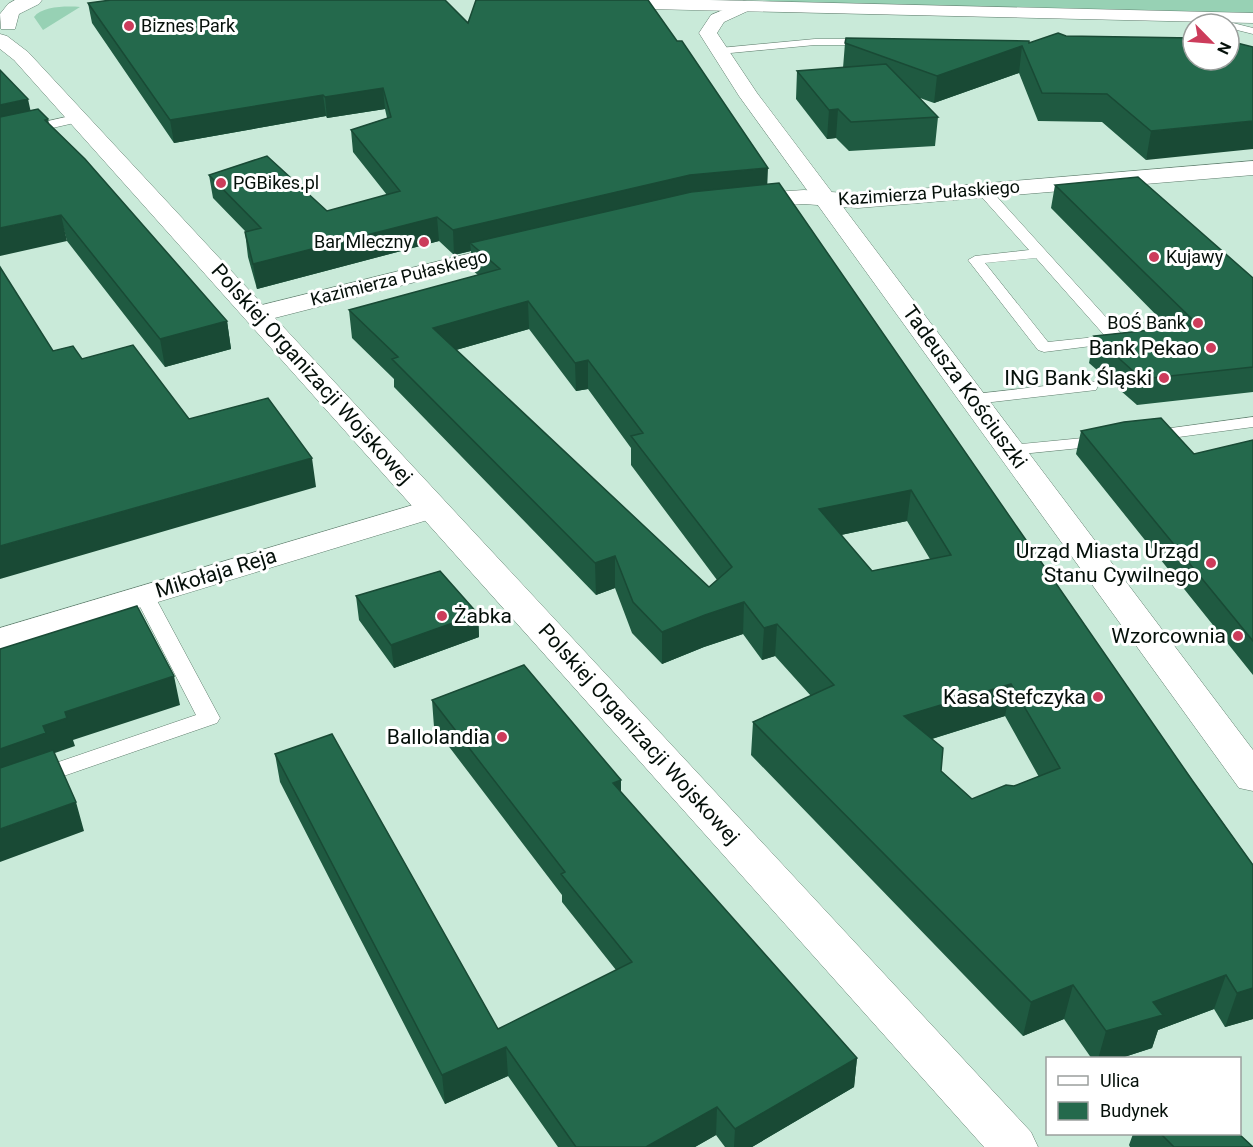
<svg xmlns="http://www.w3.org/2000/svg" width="1253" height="1147" font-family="Roboto,sans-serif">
<rect width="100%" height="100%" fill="#c9ead9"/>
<path fill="#97d1b4" d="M 763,0 L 1253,0 L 1253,13 L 783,3 Z
M 80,7 L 43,30 L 34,17 C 42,6 67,6 80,7 Z"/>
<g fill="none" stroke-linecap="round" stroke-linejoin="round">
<g stroke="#607e6e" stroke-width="1">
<path id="service" d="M 1229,22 L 1253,28 L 1253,34 L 1229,28 L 1229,24 L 1224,24 Z
M 815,39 L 870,39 L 876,42 L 870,45 L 815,45 L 720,54 L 714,51 L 720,48 Z
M 79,114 L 83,115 L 85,118 L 83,121 L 0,140 L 0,132 Z
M 984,187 L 989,188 L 1123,336 L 1125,339 L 1123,342 L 1044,352 L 1038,350 L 968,260 L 975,256 L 1029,250 L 979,194 L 977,191 L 979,188 ZM 1036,258 L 1105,336 L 1048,342 L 985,263 Z
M 1090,381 L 1096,382 L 1098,386 L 1096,390 L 975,404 L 967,399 L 975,394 Z
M 1253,417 L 1253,427 L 1149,441 L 1143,440 L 1140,436 L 1143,432 L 1149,431 Z
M 1104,436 L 1110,437 L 1113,441 L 1110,445 L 1012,455 L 1006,454 L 1003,450 L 1006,446 L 1012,445 Z
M 144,589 L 151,591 L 154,595 L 220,718 L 217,723 L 0,798 L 0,782 L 196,715 L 134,595 L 137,591 Z"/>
</g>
<g stroke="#607e6e" stroke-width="1">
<path id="minor" d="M 1253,161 L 1253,175 L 858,208 L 804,204 L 745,208 L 737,206 L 733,201 L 737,196 L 745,194 L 804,190 L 858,194 Z
M 516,242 L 525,244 L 528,249 L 525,254 L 259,322 L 250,320 L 246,314 L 250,308 Z
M 433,499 L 444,501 L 449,508 L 444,515 L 0,650 L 0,628 Z"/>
</g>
<g stroke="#607e6e" stroke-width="1">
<path id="tertiary" d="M 15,0 L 42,0 L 39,4 L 19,14 L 15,29 L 1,29 L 0,14 L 8,4 Z
M 744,1 L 750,2 L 753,6 L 750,10 L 724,22 L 717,33 L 757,93 L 1253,750 L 1253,791 L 1239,788 L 739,96 L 699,33 L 711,15 Z
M 0,34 L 7,36 L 28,52 L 1031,1132 L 1038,1147 L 984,1147 L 14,60 L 0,49 Z"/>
</g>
<g stroke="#607e6e" stroke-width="1">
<path id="primary" d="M 600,0 L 709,0 L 1253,13 L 1253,23 L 607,8 L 601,7 L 598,3 Z"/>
</g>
<use href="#service" fill="#fff" fill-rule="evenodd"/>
<use href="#minor" fill="#fff" fill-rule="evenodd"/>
<use href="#tertiary" fill="#fff" fill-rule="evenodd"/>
<use href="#primary" fill="#fff" fill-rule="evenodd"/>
</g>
<path fill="#1f5a41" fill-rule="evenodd" d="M 88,3 L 468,23 L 767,184 L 1253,865 L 1253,1019 L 1225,1027 L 1214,1009 L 1158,1030 L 1152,1048 L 1118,1059 L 1092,1059 L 1064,1019 L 1023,1036 L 751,755 L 753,722 L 811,696 L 775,656 L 762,660 L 743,634 L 704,647 L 662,664 L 632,633 L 615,588 L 596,595 L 394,387 L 394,379 L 352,338 L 349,310 L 478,275 L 472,270 L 471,251 L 454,255 L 439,241 L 257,289 L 248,257 L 245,232 L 246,232 L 213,198 L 209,175 L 327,211 L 387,195 L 353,152 L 351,130 L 387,118 L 385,109 L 327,118 L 326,116 L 174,143 L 92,23 ZM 529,329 L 576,391 L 588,389 L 631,448 L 631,465 L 717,580 L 709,587 L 456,350 ZM 907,521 L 930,559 L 872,571 L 841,535 ZM 1005,716 L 1039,777 L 1014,786 L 972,799 L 941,771 L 932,739 Z
M 1066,36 L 1193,38 L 1146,160 L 1102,122 L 1038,121 L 1019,73 L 934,103 L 920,98 L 938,117 L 935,146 L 849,151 L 836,138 L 827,139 L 796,99 L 797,71 L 843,68 L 845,43 L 1029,43 Z
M 30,110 L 48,119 L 49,124 L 227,321 L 231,349 L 165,367 L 67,241 Z
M 1055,185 L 1253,278 L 1253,392 L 1137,405 L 1089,363 L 1094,336 L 1169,328 L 1051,208 Z
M 1081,431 L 1194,454 L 1253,440 L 1253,675 L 1076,454 Z
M 356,596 L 478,614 L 479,637 L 394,668 L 359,620 Z
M 432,700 L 621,793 L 857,1058 L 854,1087 L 752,1147 L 725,1147 L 716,1135 L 695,1147 L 558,1147 L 508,1076 L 445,1104 L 280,782 L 275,754 L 498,1029 L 616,970 L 562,902 L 562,895 L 434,727 Z
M 1133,1134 L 1239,1134 L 1253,1147 L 1130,1147 L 1129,1145 Z"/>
<path fill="#194a35" d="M 1022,46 L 1019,73 L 934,103 L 937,76 Z
M 383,88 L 385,109 L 327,118 L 325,97 Z
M 323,95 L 326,116 L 174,143 L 170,120 Z
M 28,99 L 33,122 L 0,130 L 0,105 Z
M 838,109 L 836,138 L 827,139 L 829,110 Z
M 1253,121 L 1253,149 L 1146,160 L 1151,131 Z
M 768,168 L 767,191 L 470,243 L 471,251 L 454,255 L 453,230 L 690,175 Z
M 61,215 L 67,241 L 0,256 L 0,228 Z
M 437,217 L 439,241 L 257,289 L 253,264 Z
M 528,301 L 529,329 L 435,356 L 433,328 Z
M 227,321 L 231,349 L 165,367 L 160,339 Z
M 588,360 L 588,389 L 576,391 L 575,363 Z
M 312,458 L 316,487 L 0,579 L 0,546 Z
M 911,490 L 907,521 L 817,540 L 819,509 Z
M 615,556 L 615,588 L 596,595 L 595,563 Z
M 744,602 L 743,634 L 704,647 L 662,664 L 662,632 L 705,615 Z
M 478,614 L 479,637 L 394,668 L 391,645 Z
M 777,624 L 775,656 L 762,660 L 764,628 Z
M 174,676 L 180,705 L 73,740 L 75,746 L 52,754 L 0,781 L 0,749 L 43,726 L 65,712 Z
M 1011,684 L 1005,716 L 899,749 L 904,716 Z
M 621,780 L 621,808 L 613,783 Z
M 76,802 L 84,831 L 0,862 L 0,829 Z
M 1226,975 L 1214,1009 L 1158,1030 L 1152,1048 L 1118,1059 L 1098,1059 L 1106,1031 L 1153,1002 Z
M 1073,985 L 1064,1019 L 1023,1036 L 1031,1002 Z
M 1253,988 L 1253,1019 L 1225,1027 L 1237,993 Z
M 506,1047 L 508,1076 L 445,1104 L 442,1075 Z
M 857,1058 L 854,1087 L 752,1147 L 734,1147 L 735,1129 Z
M 717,1107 L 716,1135 L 695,1147 L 646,1147 Z"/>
<path fill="#24694c" stroke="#194a35" stroke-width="1.5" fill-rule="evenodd" d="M 111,0 L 445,0 L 468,23 L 476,0 L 648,0 L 677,41 L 682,41 L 768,168 L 690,175 L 453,230 L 437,217 L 253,264 L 245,232 L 261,228 L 209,175 L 267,156 L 327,211 L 400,191 L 351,130 L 391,117 L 383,88 L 325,97 L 323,95 L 170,120 L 88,3 Z
M 1058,33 L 1066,36 L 1193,38 L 1193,60 L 1229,60 L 1229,41 L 1253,47 L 1253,121 L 1151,131 L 1107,94 L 1042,93 L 1022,46 L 937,76 L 845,43 L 846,38 L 1029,41 L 1029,43 Z
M 886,64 L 938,117 L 851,122 L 838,109 L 829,110 L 797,71 Z
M 0,70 L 28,99 L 0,105 Z
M 38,109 L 48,119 L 45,120 L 85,159 L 227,321 L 160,339 L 61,215 L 0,228 L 0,117 Z
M 1138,177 L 1253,278 L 1253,367 L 1142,379 L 1094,336 L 1198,325 L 1055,185 Z
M 779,183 L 1192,780 L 1253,865 L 1253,988 L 1237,993 L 1226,975 L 1153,1002 L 1163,1015 L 1106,1031 L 1073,985 L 1031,1002 L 753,722 L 834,685 L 777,624 L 764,628 L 744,602 L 705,615 L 662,632 L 633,602 L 615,556 L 595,563 L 392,359 L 398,357 L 349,310 L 500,269 L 470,243 L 691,192 ZM 528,301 L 575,363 L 588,360 L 643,433 L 631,436 L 732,567 L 709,587 L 433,328 ZM 911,490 L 951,555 L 872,571 L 819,509 ZM 1011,684 L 1060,768 L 1014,786 L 1006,785 L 972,799 L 941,771 L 943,748 L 904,716 Z
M 0,267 L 53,351 L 73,346 L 82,359 L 133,345 L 189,419 L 268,398 L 312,458 L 0,546 Z
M 1161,418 L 1194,454 L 1253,440 L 1253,641 L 1081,431 L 1124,422 Z
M 440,571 L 478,614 L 391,645 L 356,596 Z
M 137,606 L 174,676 L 65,712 L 67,718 L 43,726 L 46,733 L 0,749 L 0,649 Z
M 524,665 L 621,780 L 613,783 L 857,1058 L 735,1129 L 717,1107 L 646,1147 L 576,1147 L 506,1047 L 442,1075 L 275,754 L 332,734 L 498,1029 L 632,962 L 561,874 L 565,872 L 432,700 Z
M 53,750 L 76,802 L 0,829 L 0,768 Z
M 1161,1134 L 1239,1134 L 1253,1147 L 1174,1147 Z"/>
<g fill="#cc3c5b" stroke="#fff" stroke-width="2">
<circle cx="129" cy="26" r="6"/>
<circle cx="221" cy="183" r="6"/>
<circle cx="424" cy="242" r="6"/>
<circle cx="1154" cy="257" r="6"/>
<circle cx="1198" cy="323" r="6"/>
<circle cx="1211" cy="348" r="6"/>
<circle cx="1164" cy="378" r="6"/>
<circle cx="1211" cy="563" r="6"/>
<circle cx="442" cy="616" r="6"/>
<circle cx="1238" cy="636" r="6"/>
<circle cx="1098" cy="697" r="6"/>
<circle cx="502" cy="737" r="6"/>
</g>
<g text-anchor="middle" stroke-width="6" stroke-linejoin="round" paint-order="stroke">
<g font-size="18" fill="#05100a" stroke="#fff" text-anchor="start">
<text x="141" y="32">Biznes Park</text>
<text x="233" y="189">PGBikes.pl</text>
<text x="412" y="248" text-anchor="end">Bar Mleczny</text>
<text x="1166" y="263">Kujawy</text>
<text x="1186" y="329" text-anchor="end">BOŚ Bank</text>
</g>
<g font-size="18" fill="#05100a" stroke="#fff">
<text transform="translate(929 193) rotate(-4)" y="6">Kazimierza Pułaskiego</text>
<text transform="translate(399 278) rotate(-14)" y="6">Kazimierza Pułaskiego</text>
</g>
<g font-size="21" fill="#05100a" stroke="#fff" text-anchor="end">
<text x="1199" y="355">Bank Pekao</text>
<text x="1152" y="385">ING Bank Śląski</text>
<text x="1199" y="558">Urząd Miasta Urząd<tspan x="1199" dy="24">Stanu Cywilnego</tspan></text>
<text x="454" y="623" text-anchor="start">Żabka</text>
<text x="1226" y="643">Wzorcownia</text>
<text x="1086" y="704">Kasa Stefczyka</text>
<text x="490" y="744">Ballolandia</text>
</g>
<g font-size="21" fill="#05100a" stroke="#fff">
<text transform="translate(312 374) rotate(48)" y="7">Polskiej Organizacji Wojskowej</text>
<text transform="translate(965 387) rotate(54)" y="7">Tadeusza Kościuszki</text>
<text transform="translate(216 573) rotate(-17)" y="7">Mikołaja Reja</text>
<text transform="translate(639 734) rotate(48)" y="7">Polskiej Organizacji Wojskowej</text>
</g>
</g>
<rect x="1046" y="1057" width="195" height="78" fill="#ffffff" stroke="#9b9f9d" stroke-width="1.5"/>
<rect x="1058" y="1076" width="30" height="9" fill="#ffffff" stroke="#9b9f9d" stroke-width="1.5"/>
<text x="1100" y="1087" font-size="18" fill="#05100a">Ulica</text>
<rect x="1058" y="1102" width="30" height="18" fill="#24694c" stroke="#9b9f9d" stroke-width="1.5"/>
<text x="1100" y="1117" font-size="18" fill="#05100a">Budynek</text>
<g transform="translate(1211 42) rotate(115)"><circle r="28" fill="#ffffff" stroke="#9b9f9d" stroke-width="1.5"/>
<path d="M0-4.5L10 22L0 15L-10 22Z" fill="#cc3c5b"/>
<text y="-9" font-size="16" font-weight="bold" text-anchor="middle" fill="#05100a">N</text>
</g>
</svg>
